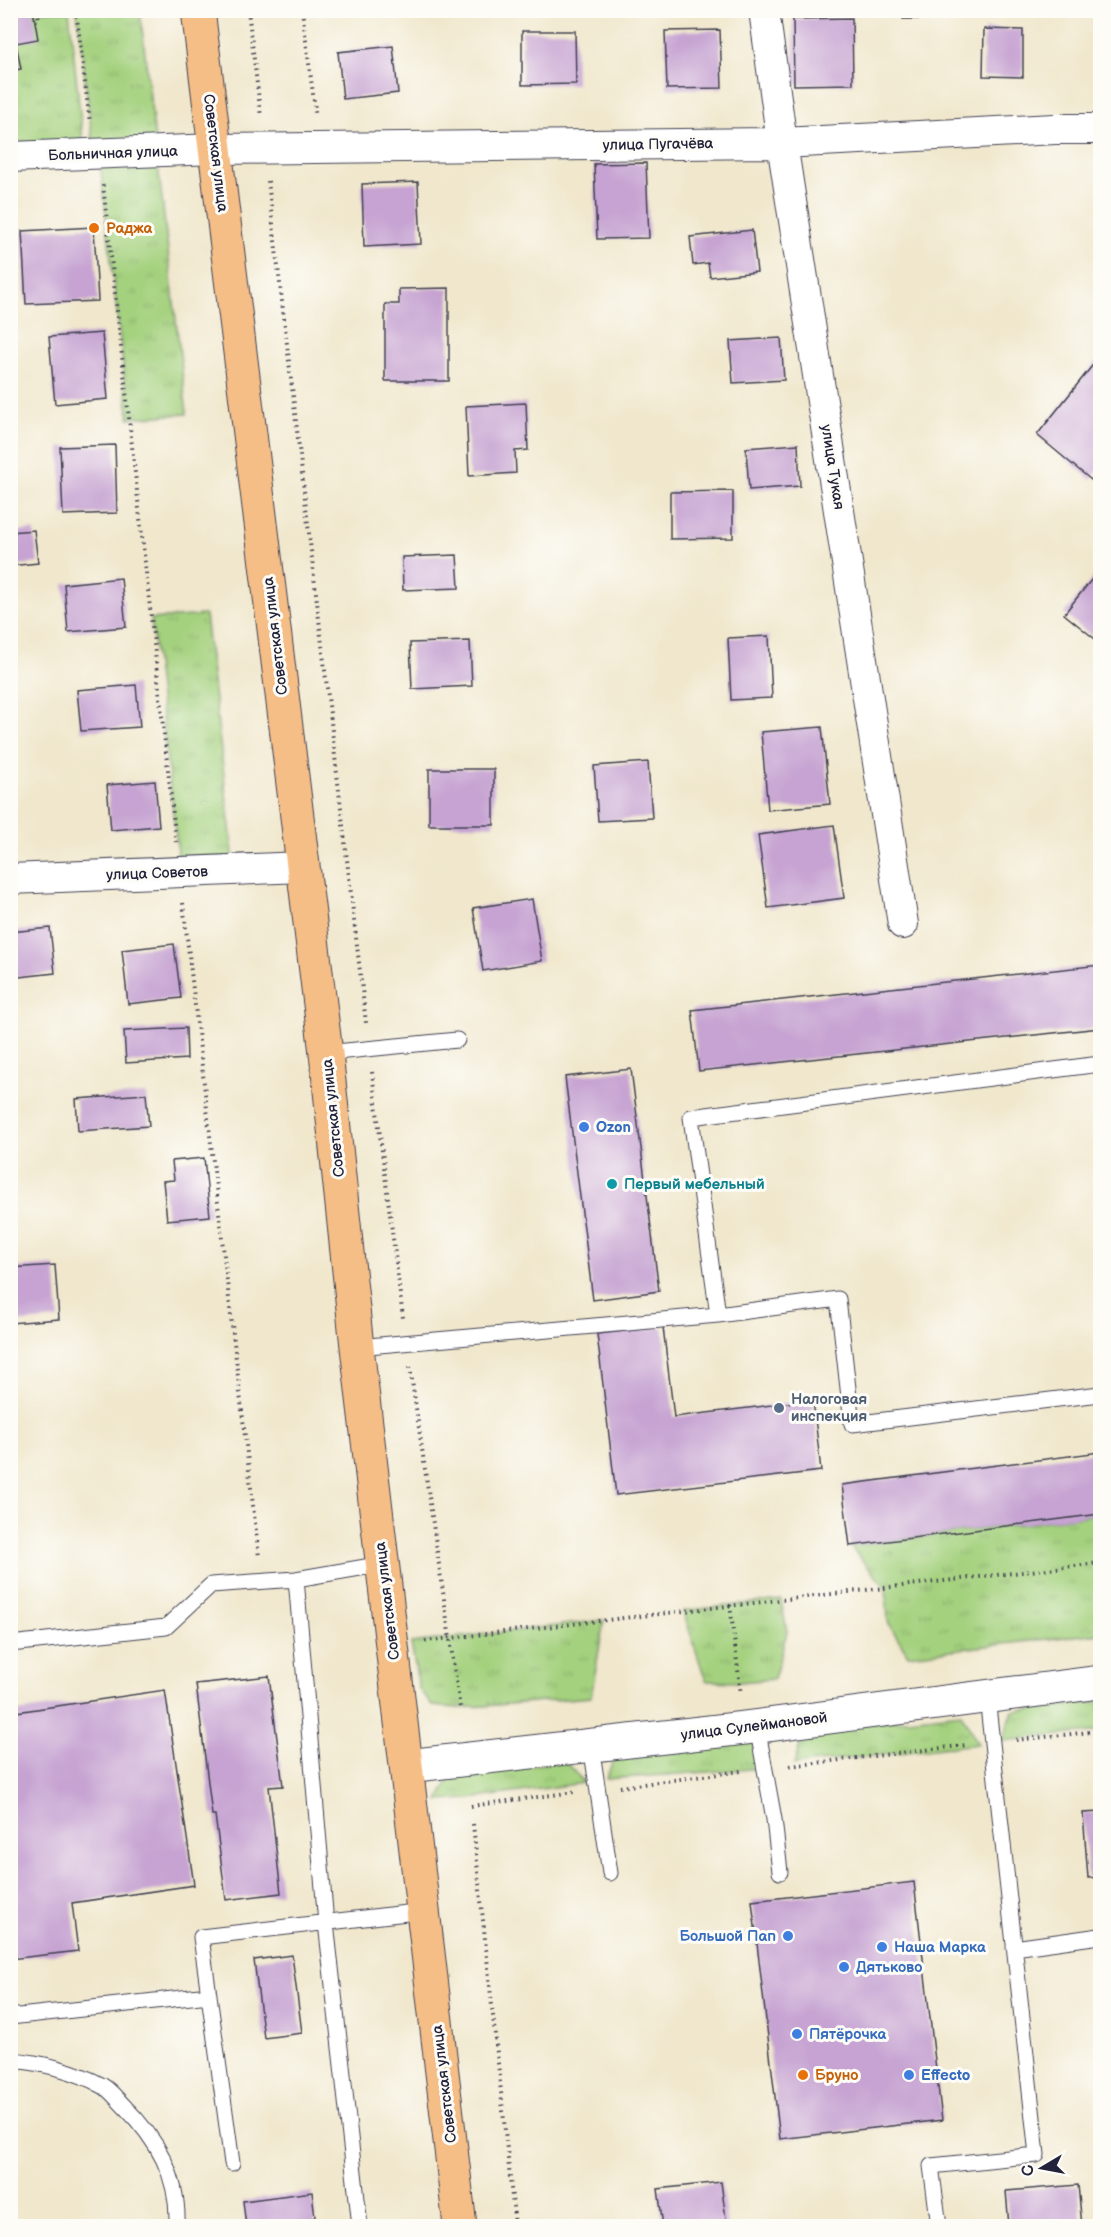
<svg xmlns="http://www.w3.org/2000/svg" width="1111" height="2237" font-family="'Balsamiq Sans',sans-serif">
<defs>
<pattern id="grass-tufts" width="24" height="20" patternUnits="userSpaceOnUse" patternTransform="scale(1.5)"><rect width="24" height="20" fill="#a4d17e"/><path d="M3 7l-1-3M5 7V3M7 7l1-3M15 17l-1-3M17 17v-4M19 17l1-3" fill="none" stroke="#8db36e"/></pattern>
</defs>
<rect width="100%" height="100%" fill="#fdfcf7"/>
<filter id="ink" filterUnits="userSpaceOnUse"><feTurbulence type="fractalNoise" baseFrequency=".0167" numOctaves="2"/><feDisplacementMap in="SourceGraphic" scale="12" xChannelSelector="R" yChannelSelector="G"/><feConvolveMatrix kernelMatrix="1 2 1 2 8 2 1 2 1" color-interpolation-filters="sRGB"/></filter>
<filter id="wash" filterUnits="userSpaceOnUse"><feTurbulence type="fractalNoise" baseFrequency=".008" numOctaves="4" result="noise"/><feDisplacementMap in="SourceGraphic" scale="24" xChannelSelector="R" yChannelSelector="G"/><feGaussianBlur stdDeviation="1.35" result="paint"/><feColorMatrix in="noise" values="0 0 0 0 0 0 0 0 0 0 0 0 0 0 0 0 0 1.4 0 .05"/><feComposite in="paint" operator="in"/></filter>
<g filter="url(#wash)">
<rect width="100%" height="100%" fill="#f0e7cc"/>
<path fill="url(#grass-tufts)" stroke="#637a5c" stroke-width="1.5" d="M 10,11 L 69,11 L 83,142 L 11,144 Z
M 77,11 L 140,11 L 187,414 L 129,418 L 99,154 L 94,153 Z
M 205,615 L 235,870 L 180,872 L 151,619 Z
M 1100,1514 L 1100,1633 L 908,1655 L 888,1622 L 886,1588 L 850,1546 Z
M 781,1600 L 787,1632 L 774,1679 L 740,1682 L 706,1681 L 683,1611 Z
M 604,1620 L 591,1697 L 460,1708 L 432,1706 L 419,1689 L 411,1643 Z
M 1100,1702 L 1100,1731 L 1002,1741 L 1013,1711 Z
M 961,1713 L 978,1744 L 794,1765 L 804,1731 Z
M 749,1736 L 765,1768 L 606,1779 L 616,1754 Z
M 566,1761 L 584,1783 L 469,1799 L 439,1801 L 448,1781 L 468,1774 Z"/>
<g id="blocks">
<path fill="#c6a3d2" d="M 10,10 L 33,10 L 38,39 L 16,43 L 21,69 L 10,71 Z
M 903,10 L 933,10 L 933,19 L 903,19 Z
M 852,18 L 853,84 L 794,85 L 793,19 Z
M 984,29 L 1023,30 L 1023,77 L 983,76 Z
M 720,30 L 722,88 L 667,89 L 665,31 Z
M 522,31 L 575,31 L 576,84 L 522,85 Z
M 393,46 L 398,93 L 343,99 L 338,52 Z
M 646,163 L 649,238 L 597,239 L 594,164 Z
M 418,182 L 421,244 L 364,247 L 362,184 Z
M 94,227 L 98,301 L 26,304 L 22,231 Z
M 752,230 L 757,272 L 710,277 L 708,263 L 693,265 L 690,237 Z
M 449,288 L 449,381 L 385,381 L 385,304 L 399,304 L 399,289 Z
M 102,333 L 108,399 L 55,404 L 49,337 Z
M 781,338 L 784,380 L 733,383 L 730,341 Z
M 1100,356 L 1100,468 L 1091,480 L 1037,435 Z
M 526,403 L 528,450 L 515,451 L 516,473 L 469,476 L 466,406 Z
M 798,444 L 800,486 L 749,490 L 746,448 Z
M 115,445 L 117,513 L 63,515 L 60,447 Z
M 733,491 L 733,538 L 670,539 L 670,492 Z
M 34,530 L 38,563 L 10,566 L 10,532 Z
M 457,555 L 459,588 L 403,590 L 402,557 Z
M 1100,569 L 1100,643 L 1064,614 Z
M 121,578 L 126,627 L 68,632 L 64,584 Z
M 769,636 L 772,698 L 731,700 L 728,638 Z
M 470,641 L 472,686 L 412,689 L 410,643 Z
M 136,685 L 140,727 L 81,731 L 77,690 Z
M 822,727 L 830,804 L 768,810 L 761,732 Z
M 648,762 L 652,818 L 598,821 L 594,766 Z
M 429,769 L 494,769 L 494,825 L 429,825 Z
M 155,781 L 159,826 L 111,830 L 107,785 Z
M 834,825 L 844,898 L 768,908 L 758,835 Z
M 532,899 L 542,961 L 483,971 L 473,908 Z
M 50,928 L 55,973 L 10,978 L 10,932 Z
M 174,944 L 181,998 L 128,1004 L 122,950 Z
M 1100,965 L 1100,1028 L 699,1071 L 692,1010 Z
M 186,1028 L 187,1059 L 126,1063 L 124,1031 Z
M 631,1069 L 659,1291 L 593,1300 L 565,1077 Z
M 146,1094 L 149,1126 L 78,1131 L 76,1099 Z
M 204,1158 L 210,1216 L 167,1220 L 163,1181 L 174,1180 L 172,1161 Z
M 55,1265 L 59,1319 L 10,1323 L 10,1268 Z
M 663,1327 L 674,1417 L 813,1400 L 821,1471 L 616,1495 L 597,1334 Z
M 1100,1452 L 1100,1514 L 850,1546 L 842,1485 Z
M 269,1676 L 283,1786 L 269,1787 L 281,1893 L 226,1900 L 215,1815 L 212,1815 L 196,1684 Z
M 165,1690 L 194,1885 L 72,1903 L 78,1951 L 10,1959 L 10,1713 Z
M 1100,1812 L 1100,1877 L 1088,1878 L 1083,1813 Z
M 914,1882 L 942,2120 L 780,2139 L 752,1901 Z
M 292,1955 L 302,2033 L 264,2038 L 254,1960 Z
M 721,2182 L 727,2226 L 663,2226 L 658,2189 Z
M 1078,2185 L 1082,2226 L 1009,2226 L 1006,2191 Z
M 312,2192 L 316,2226 L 246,2226 L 243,2201 Z"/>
</g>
</g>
<g filter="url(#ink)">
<use href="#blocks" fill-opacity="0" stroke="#414051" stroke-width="1.5"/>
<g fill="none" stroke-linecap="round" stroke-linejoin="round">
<g stroke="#414051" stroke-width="17">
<path id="service" d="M 326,1053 L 457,1040
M 718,1315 L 691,1117 L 1100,1064
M 357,1347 L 718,1315 L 838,1299 L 852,1424 L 1100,1394
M 296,1579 L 326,1923 L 360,2226
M 10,1644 L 166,1627 L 211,1585 L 296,1579 L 383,1564
M 757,1726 L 774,1819 L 780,1872
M 591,1745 L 610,1873
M 1014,1948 L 1100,1936
M 10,2017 L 209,1995
M 10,2060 C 41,2062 76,2071 103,2086 C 110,2090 117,2099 123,2105 C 157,2139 179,2176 177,2226
M 232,2163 L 201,1937 L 424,1911
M 939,2226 L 931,2166 L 1037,2155 L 987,1697"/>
</g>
<g stroke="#414051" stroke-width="32">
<path id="minor" d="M 764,10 L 782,143 L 903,924
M 10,157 L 215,149 L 782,143 L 1055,129 L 1100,129
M 10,879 L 303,867"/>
</g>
<g stroke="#414051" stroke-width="35">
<path id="tertiary" d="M 407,1766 L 745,1728 L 1100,1682"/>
</g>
<g stroke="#414051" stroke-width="35">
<path id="primary" d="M 198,10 L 326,1053 L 357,1347 L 460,2226"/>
</g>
<path stroke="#414051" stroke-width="4" stroke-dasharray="1.5 4.5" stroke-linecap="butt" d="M 76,10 L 90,123
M 248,10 L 261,117
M 302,10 L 316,117
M 35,20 L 39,19 L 37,10
M 268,181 L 366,1023
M 103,185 L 176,842
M 183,903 L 259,1557
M 372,1072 L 403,1318
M 410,1367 L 460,1708
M 730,1605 L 741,1694
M 425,1641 L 1100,1563
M 1016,1740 L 1100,1731
M 790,1766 L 967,1745
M 620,1787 L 741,1771
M 471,1806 L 574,1792
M 473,1824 L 515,2226"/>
<use href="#service" stroke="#fff" stroke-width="15"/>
<use href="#minor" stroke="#fff" stroke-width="30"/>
<use href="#tertiary" stroke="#fff" stroke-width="33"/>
<use href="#primary" stroke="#f6be87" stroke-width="33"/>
</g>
</g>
<g fill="#e8710a" stroke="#fdfcf7" stroke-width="2">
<circle cx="94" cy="228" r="6"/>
<circle cx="803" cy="2075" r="6"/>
</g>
<g fill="#3f7fe0" stroke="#fdfcf7" stroke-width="2">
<circle cx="584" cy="1127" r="6"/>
<circle cx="788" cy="1936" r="6"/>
<circle cx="882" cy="1947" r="6"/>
<circle cx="844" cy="1967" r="6"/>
<circle cx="797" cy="2034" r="6"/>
<circle cx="909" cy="2075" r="6"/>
</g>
<circle fill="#0f9aa8" stroke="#fdfcf7" stroke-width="2" cx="612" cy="1184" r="6"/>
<circle fill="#5c6f8a" stroke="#fdfcf7" stroke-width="2" cx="779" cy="1408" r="6"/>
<g text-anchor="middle" stroke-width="6" stroke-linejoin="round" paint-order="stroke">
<g font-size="15" fill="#22223b" stroke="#fdfcf7">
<text transform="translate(658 144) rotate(-1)" y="5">улица Пугачёва</text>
<text transform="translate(113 153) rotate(-2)" y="5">Больничная улица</text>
<text transform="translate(216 153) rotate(83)" y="5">Советская улица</text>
<text transform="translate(833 467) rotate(81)" y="5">улица Тукая</text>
<text transform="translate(275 636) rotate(-97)" y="5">Советская улица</text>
<text transform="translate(157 873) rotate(-2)" y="5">улица Советов</text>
<text transform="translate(333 1118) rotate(-96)" y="5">Советская улица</text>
<text transform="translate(387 1601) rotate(-97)" y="5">Советская улица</text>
<text transform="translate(754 1726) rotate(-7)" y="5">улица Сулеймановой</text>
<text transform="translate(444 2084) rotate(-97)" y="5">Советская улица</text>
</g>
<g font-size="15" font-weight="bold" fill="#c56008" stroke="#fdfcf7" text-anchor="start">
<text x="106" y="233">Раджа</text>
<text x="815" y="2080">Бруно</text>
</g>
<g font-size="15" font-weight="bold" fill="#366cbe" stroke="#fdfcf7" text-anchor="start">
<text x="596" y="1132">Ozon</text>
<text x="776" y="1941" text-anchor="end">Большой Пап</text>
<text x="894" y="1952">Наша Марка</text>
<text x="856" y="1972">Дятьково</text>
<text x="809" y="2039">Пятёрочка</text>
<text x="921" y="2080">Effecto</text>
</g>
<g font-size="15" font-weight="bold" fill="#0d838f" stroke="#fdfcf7" text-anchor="start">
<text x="624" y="1189">Первый мебельный</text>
</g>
<g font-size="15" font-weight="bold" fill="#4e5e75" stroke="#fdfcf7" text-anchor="start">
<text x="791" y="1404">Налоговая<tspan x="791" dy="17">инспекция</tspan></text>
</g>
</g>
<rect width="1111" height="2237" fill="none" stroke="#fdfcf7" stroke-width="36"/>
<g transform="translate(1042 2168) rotate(260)" stroke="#fdfcf7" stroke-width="4.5" paint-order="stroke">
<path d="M0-4.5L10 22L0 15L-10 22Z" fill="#22223b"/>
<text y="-9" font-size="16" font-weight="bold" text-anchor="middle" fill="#22223b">С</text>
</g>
</svg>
